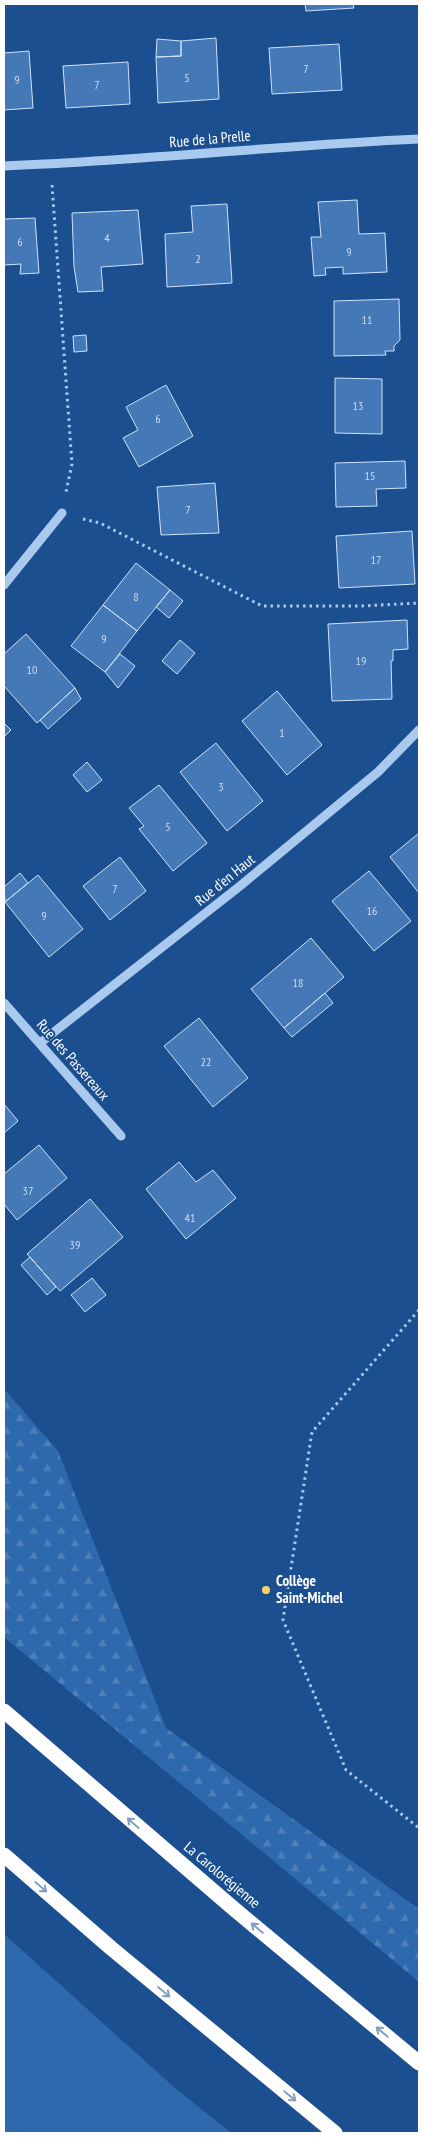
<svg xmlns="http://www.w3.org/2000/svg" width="423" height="2137" font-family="'PT Sans Narrow',sans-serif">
<defs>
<pattern id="forest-firs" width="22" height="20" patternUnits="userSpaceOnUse" patternTransform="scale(1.25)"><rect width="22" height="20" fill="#2e69ad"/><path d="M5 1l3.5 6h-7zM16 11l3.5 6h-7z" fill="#4d80b9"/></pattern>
</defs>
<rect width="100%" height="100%" fill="#1b4f8f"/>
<path fill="#2e69ad" d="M 4,1934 L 175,2088 L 231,2133 L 4,2133 Z"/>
<path fill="url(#forest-firs)" d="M 4,1389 L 58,1451 L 166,1728 L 419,1909 L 419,1982 L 4,1637 Z"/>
<path fill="#4478b7" stroke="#cfe3fa" d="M 305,4 L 353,4 L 354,8 L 306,11 Z
M 216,38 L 219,99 L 158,103 L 156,57 L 181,56 L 181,41 Z
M 157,39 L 181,41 L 181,56 L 156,57 Z
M 339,44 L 342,90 L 272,94 L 269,48 Z
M 29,51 L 33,108 L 4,110 L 4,53 Z
M 128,62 L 130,104 L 66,108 L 63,66 Z
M 357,200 L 359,234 L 385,233 L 387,272 L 343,274 L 343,267 L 325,268 L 326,275 L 314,276 L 311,237 L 321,237 L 318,202 Z
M 227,204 L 232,283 L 167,287 L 165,234 L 193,232 L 191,206 Z
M 138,210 L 143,264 L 101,267 L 103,291 L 78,292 L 74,267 L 72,213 Z
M 35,218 L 39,273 L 20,274 L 21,264 L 4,265 L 4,219 Z
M 399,299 L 400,340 L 394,346 L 394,351 L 385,351 L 386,355 L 334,356 L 334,301 Z
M 86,335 L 87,351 L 74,352 L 73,336 Z
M 335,378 L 382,379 L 382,434 L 335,433 Z
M 166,385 L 193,436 L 139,467 L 123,438 L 138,430 L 126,407 Z
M 405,461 L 406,488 L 376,489 L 377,506 L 336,507 L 335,463 Z
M 215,483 L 219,533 L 161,535 L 157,487 Z
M 412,531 L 415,584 L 339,588 L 336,536 Z
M 136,563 L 170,590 L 137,631 L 103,605 Z
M 170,590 L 183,601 L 169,618 L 156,607 Z
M 103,605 L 137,631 L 105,672 L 71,646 Z
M 407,620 L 408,649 L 393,650 L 393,661 L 391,661 L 392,699 L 332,701 L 328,624 Z
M 26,634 L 75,688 L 37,723 L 4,686 L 4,654 Z
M 180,640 L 195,653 L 177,674 L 162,661 Z
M 120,654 L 135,666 L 118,688 L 105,672 Z
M 75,688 L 81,699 L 48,729 L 40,720 Z
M 277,691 L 322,745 L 287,775 L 242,721 Z
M 4,723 L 11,730 L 4,737 Z
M 216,743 L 263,801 L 227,831 L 180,772 Z
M 87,762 L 102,780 L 87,792 L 73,775 Z
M 159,785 L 207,843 L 173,871 L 139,829 L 144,826 L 129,808 Z
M 419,833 L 419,893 L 390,857 Z
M 120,857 L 146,891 L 110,920 L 83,886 Z
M 369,871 L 411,921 L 374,951 L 332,901 Z
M 20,873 L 28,883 L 5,902 L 4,887 Z
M 38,875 L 83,929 L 49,957 L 5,902 Z
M 311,938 L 344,977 L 284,1028 L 251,989 Z
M 325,993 L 333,1003 L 292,1037 L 284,1028 Z
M 199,1018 L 248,1078 L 213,1107 L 164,1046 Z
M 4,1104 L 18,1121 L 4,1133 Z
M 39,1145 L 67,1178 L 17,1220 L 4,1204 L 4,1174 Z
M 179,1162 L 196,1182 L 213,1170 L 236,1198 L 186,1239 L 146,1189 Z
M 90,1199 L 123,1237 L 60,1291 L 27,1254 Z
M 30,1257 L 56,1287 L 47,1295 L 21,1265 Z
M 92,1278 L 106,1295 L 85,1312 L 71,1295 Z"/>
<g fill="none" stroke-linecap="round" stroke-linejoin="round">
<path stroke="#a9c9ee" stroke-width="3" stroke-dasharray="2.5 4" stroke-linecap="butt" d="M 52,185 L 72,464 L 66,492
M 83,519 L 100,523 L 262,606 L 361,606 L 419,603
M 419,1310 L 312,1432 L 283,1620 L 346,1770 L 419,1828"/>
<path stroke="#a9c9ee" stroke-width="9" d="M 4,166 C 142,161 281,145 419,139
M 4,585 L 62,513
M 4,1003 L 121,1136
M 40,1043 L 240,886 L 378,772 L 419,730"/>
<path stroke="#fff" stroke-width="15" d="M 4,1711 L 233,1908 L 419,2063
M 4,1855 L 111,1948 L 335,2133"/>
</g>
<defs><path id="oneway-shaft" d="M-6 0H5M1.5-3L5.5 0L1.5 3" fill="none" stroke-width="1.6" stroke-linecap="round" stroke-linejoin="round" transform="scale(1.25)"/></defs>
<g stroke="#829ec1">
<use href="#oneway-shaft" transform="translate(133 1823) rotate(-139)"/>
<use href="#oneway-shaft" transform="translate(41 1887) rotate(41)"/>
<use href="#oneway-shaft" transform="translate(257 1928) rotate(-140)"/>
<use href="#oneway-shaft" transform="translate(164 1992) rotate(40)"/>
<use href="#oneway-shaft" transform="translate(382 2032) rotate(-140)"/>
<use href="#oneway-shaft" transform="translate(290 2096) rotate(40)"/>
</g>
<circle fill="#ffd166" stroke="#1b4f8f" stroke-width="2" cx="266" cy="1590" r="5"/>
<g text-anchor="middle" stroke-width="4" stroke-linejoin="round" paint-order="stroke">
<g font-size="12" fill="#d0dded">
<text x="306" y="73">7</text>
<text x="187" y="82">5</text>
<text x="17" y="84">9</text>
<text x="97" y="89">7</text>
<text x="107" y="242">4</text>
<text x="20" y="246">6</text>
<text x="349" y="256">9</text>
<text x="198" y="263">2</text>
<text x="367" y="324">11</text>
<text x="358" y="410">13</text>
<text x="158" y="423">6</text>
<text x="370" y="480">15</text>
<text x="188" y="514">7</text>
<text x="376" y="564">17</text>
<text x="136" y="601">8</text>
<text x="104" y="643">9</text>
<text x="361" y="665">19</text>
<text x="32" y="674">10</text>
<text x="282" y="737">1</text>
<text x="221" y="791">3</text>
<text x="168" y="831">5</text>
<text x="115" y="893">7</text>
<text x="372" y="915">16</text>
<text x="44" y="920">9</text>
<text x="298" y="987">18</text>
<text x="206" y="1066">22</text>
<text x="28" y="1195">37</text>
<text x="190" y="1222">41</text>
<text x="75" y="1249">39</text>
</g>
<g font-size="15" fill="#fff" stroke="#1b4f8f">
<text transform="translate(210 139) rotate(-5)" y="5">Rue de la Prelle</text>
<text transform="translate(225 880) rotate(-39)" y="5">Rue d'en Haut</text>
<text transform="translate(73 1060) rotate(49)" y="5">Rue des Passereaux</text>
<text transform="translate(222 1875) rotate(40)" y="5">La Carolorégienne</text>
</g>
<g font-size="15" font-weight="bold" fill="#fff" stroke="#1b4f8f" text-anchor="start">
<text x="276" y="1586">Collège<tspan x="276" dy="17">Saint-Michel</tspan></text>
</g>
</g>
<rect width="423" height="2137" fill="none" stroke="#ffffff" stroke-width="10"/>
</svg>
